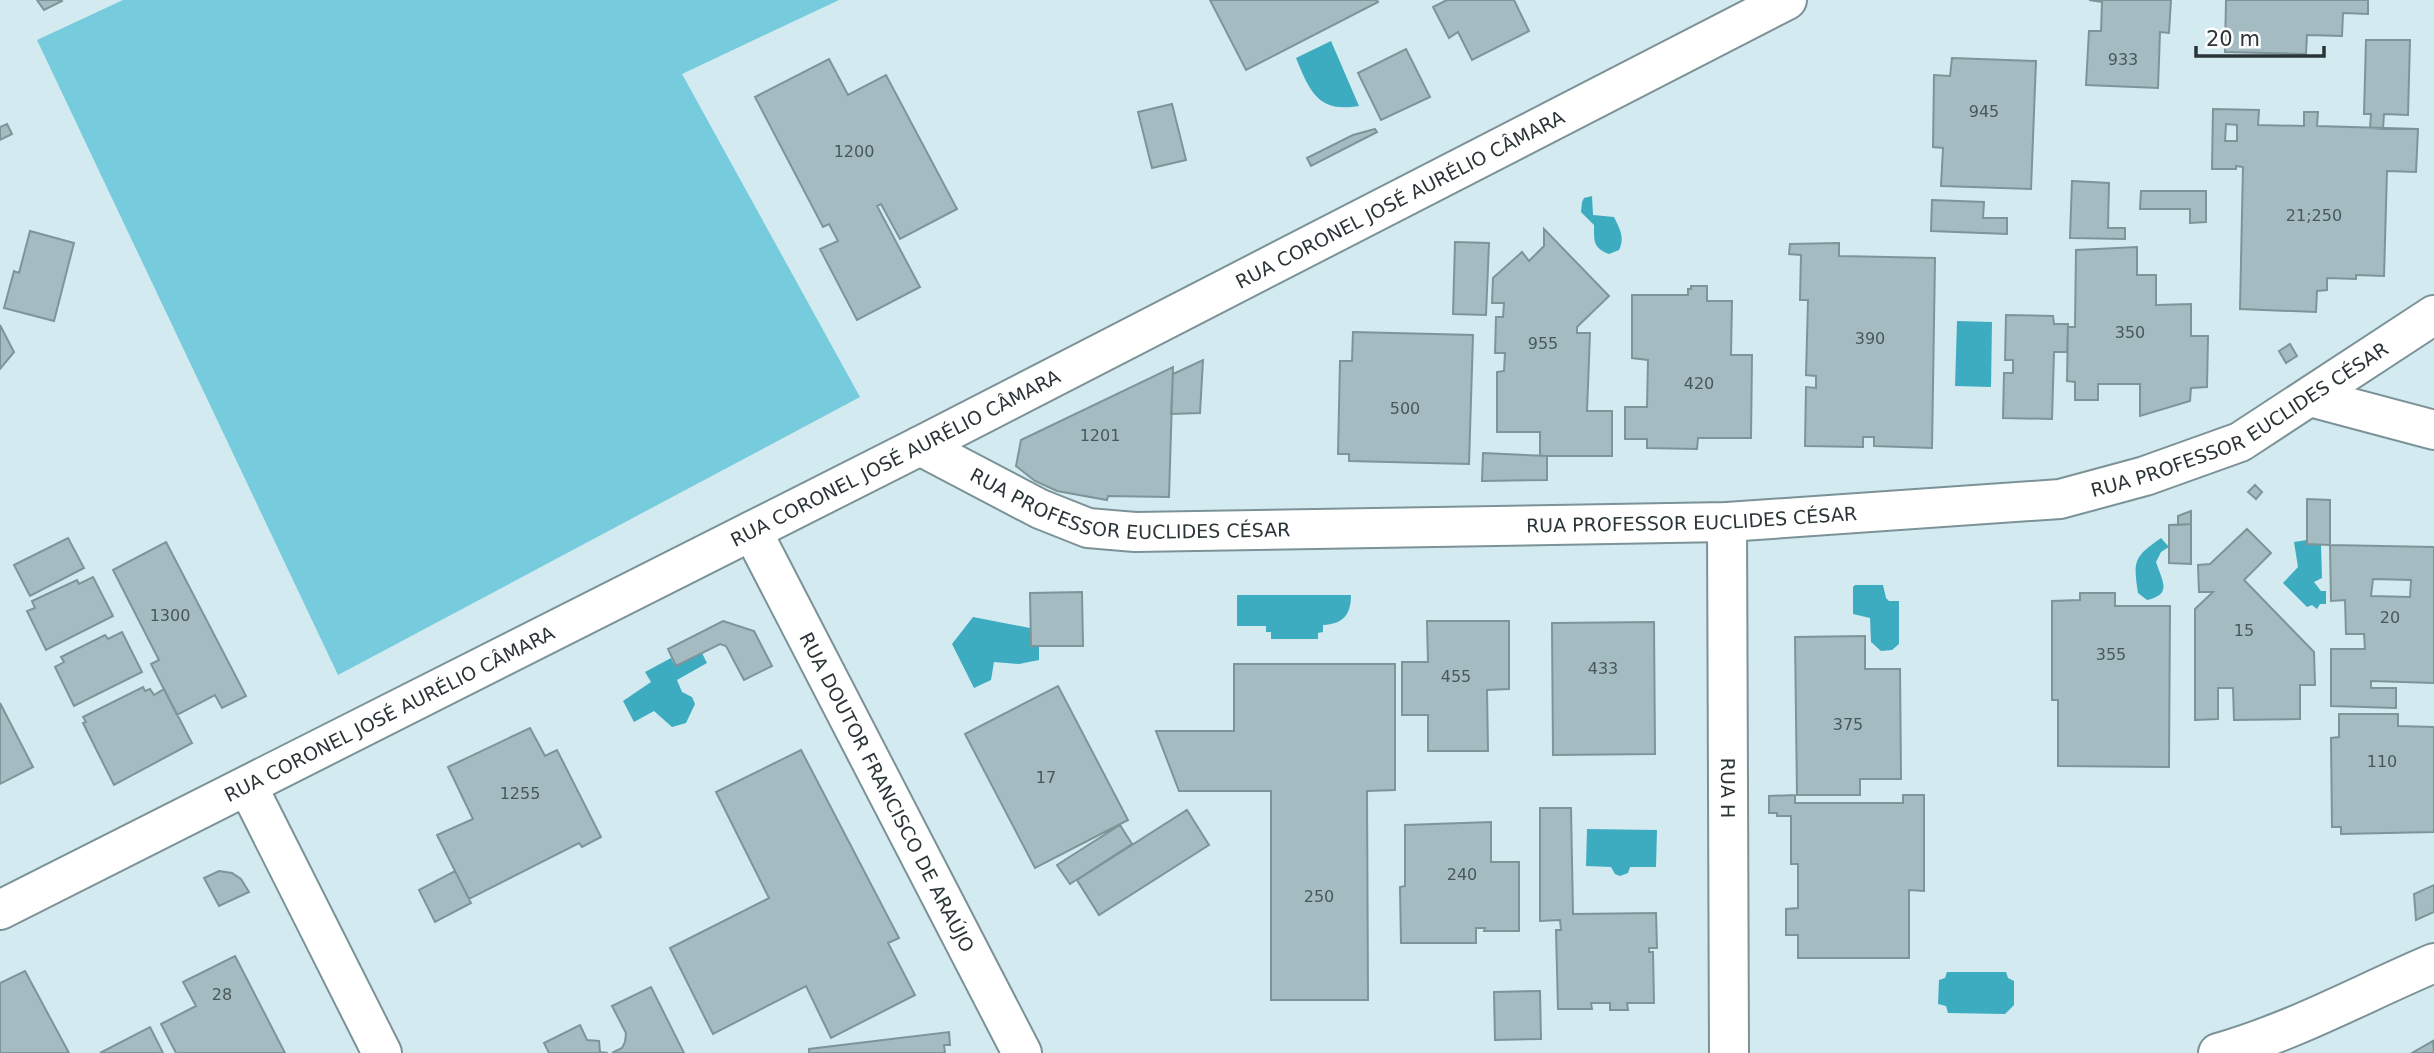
<svg xmlns="http://www.w3.org/2000/svg" width="2434" height="1053" font-family="'DejaVu Sans',sans-serif">
<rect width="100%" height="100%" fill="#d2eaf0"/>
<path fill="#76cbdc" d="M 123,0 L 839,0 L 682,74 L 860,397 L 338,675 L 37,40 Z"/>
<path fill="#3dacc1" d="M 1331,41 L 1359,106 C 1318,113 1310,92 1296,58 Z
M 1592,196 L 1593,215 L 1614,217 C 1620,229 1625,238 1619,250 L 1609,254 C 1593,248 1594,241 1594,225 L 1581,212 L 1582,202 L 1584,198 Z
M 1957,321 L 1992,322 L 1991,387 L 1955,386 Z
M 2161,538 L 2169,547 L 2161,552 L 2156,562 C 2162,581 2173,594 2147,600 L 2138,593 C 2133,560 2134,557 2161,538 Z
M 2307,540 L 2307,544 L 2321,545 L 2322,578 L 2314,582 L 2321,591 L 2326,591 L 2326,604 L 2320,604 L 2317,609 L 2312,605 L 2307,607 L 2283,583 L 2298,567 L 2294,542 Z
M 1855,585 L 1883,585 L 1886,598 L 1889,601 L 1899,601 L 1899,644 L 1892,650 L 1881,651 L 1871,642 L 1870,618 L 1853,614 L 1853,587 Z
M 1237,595 L 1351,595 C 1351,615 1343,624 1323,625 L 1323,632 L 1318,633 L 1318,639 L 1271,639 L 1271,632 L 1266,632 L 1266,626 L 1237,626 Z
M 973,617 L 1030,628 L 1031,646 L 1039,646 L 1039,660 L 1019,664 L 994,662 L 991,680 L 974,688 L 952,644 Z
M 701,651 L 707,663 L 677,680 L 682,692 L 692,697 L 695,704 L 686,723 L 672,727 L 654,711 L 634,722 L 623,701 L 651,682 L 645,672 L 671,658 L 674,664 Z
M 1587,829 L 1657,830 L 1656,867 L 1630,867 L 1628,873 L 1620,876 L 1615,874 L 1611,867 L 1586,866 Z
M 1947,972 L 2006,972 L 2008,978 L 2014,981 L 2014,1005 L 2005,1014 L 1948,1013 L 1946,1006 L 1938,1004 L 1939,980 L 1945,978 Z"/>
<path fill="#a4bcc1" stroke="#7d9499" stroke-width="2" fill-rule="evenodd" d="M 37,0 L 61,0 L 62,1 L 44,10 Z
M 1210,0 L 1377,0 L 1378,2 L 1246,70 Z
M 1447,0 L 1514,0 L 1529,31 L 1472,60 L 1458,32 L 1449,38 L 1433,7 Z
M 2089,0 L 2171,0 L 2169,33 L 2160,32 L 2158,88 L 2086,85 L 2089,31 L 2101,31 L 2102,2 Z
M 2226,0 L 2368,0 L 2368,14 L 2343,13 L 2342,36 L 2307,35 L 2306,54 L 2225,52 Z
M 2366,40 L 2410,40 L 2408,115 L 2384,114 L 2383,129 L 2370,128 L 2371,114 L 2364,114 Z
M 1406,49 L 1430,97 L 1381,120 L 1358,73 Z
M 1952,58 L 2036,61 L 2031,189 L 1941,186 L 1943,148 L 1933,147 L 1934,75 L 1950,76 Z
M 829,59 L 848,95 L 886,75 L 957,209 L 900,239 L 881,204 L 877,206 L 920,287 L 857,320 L 820,249 L 838,241 L 829,224 L 823,227 L 755,97 Z
M 1172,104 L 1186,160 L 1152,168 L 1138,112 Z
M 2213,109 L 2259,110 L 2258,125 L 2304,126 L 2304,112 L 2318,112 L 2317,126 L 2418,129 L 2416,172 L 2387,171 L 2384,276 L 2356,275 L 2356,279 L 2327,278 L 2327,290 L 2317,291 L 2316,312 L 2240,309 L 2243,167 L 2236,166 L 2236,169 L 2212,169 ZM 2226,124 L 2237,125 L 2237,141 L 2225,141 Z
M 7,124 L 12,134 L 0,140 L 0,127 Z
M 1375,129 L 1377,132 L 1311,166 L 1307,158 L 1353,135 Z
M 2072,181 L 2109,183 L 2108,228 L 2125,228 L 2125,239 L 2070,238 Z
M 2141,191 L 2206,191 L 2206,222 L 2190,223 L 2190,209 L 2140,209 Z
M 1932,200 L 1984,202 L 1983,218 L 2007,218 L 2007,234 L 1931,231 Z
M 1544,229 L 1609,296 L 1577,327 L 1577,333 L 1590,333 L 1587,411 L 1612,411 L 1612,456 L 1540,456 L 1540,432 L 1497,432 L 1497,372 L 1504,371 L 1505,353 L 1495,353 L 1496,317 L 1503,317 L 1504,303 L 1492,303 L 1493,278 L 1522,252 L 1529,261 L 1544,246 Z
M 30,231 L 74,243 L 54,321 L 4,308 L 14,271 L 19,273 Z
M 1455,242 L 1489,243 L 1486,315 L 1453,314 Z
M 1839,243 L 1839,256 L 1935,258 L 1932,448 L 1874,446 L 1874,437 L 1863,437 L 1863,447 L 1805,446 L 1806,387 L 1816,388 L 1816,376 L 1806,375 L 1808,300 L 1800,300 L 1801,255 L 1789,254 L 1790,244 Z
M 2137,247 L 2137,275 L 2156,275 L 2156,305 L 2191,304 L 2191,336 L 2208,336 L 2207,387 L 2191,388 L 2190,401 L 2140,416 L 2140,384 L 2098,384 L 2098,400 L 2075,400 L 2075,382 L 2067,381 L 2068,327 L 2075,327 L 2076,250 Z
M 1691,286 L 1707,286 L 1707,301 L 1732,301 L 1731,355 L 1752,355 L 1751,438 L 1698,438 L 1697,449 L 1647,448 L 1647,439 L 1625,439 L 1625,407 L 1647,407 L 1648,360 L 1632,358 L 1632,295 L 1688,295 L 1688,289 L 1691,289 Z
M 2006,315 L 2053,316 L 2054,324 L 2068,324 L 2067,352 L 2054,352 L 2052,419 L 2003,418 L 2004,373 L 2013,373 L 2013,360 L 2005,360 Z
M 0,325 L 14,352 L 0,369 Z
M 1353,332 L 1473,335 L 1469,464 L 1349,461 L 1349,454 L 1338,454 L 1340,361 L 1352,361 Z
M 2290,344 L 2297,356 L 2286,363 L 2279,351 Z
M 1203,360 L 1200,413 L 1171,414 L 1173,374 Z
M 1173,367 L 1169,497 L 1108,496 L 1107,500 L 1057,491 L 1035,481 L 1016,466 L 1021,440 Z
M 1483,453 L 1547,456 L 1547,480 L 1482,481 Z
M 2255,485 L 2262,492 L 2256,499 L 2248,492 Z
M 2307,499 L 2330,500 L 2330,545 L 2307,544 Z
M 2191,511 L 2191,524 L 2178,525 L 2178,516 Z
M 2191,524 L 2191,564 L 2169,563 L 2169,525 Z
M 2247,529 L 2271,553 L 2244,580 L 2314,652 L 2315,685 L 2300,685 L 2300,719 L 2234,720 L 2233,688 L 2218,688 L 2218,719 L 2195,720 L 2195,609 L 2213,592 L 2199,592 L 2198,565 L 2210,564 Z
M 68,538 L 84,568 L 30,596 L 14,565 Z
M 166,542 L 246,696 L 222,708 L 215,695 L 177,715 L 151,664 L 159,660 L 113,570 Z
M 2330,545 L 2434,547 L 2434,683 L 2371,681 L 2371,688 L 2396,688 L 2396,708 L 2331,706 L 2331,649 L 2365,649 L 2364,634 L 2346,634 L 2345,600 L 2331,601 ZM 2373,579 L 2411,580 L 2410,597 L 2371,596 Z
M 93,577 L 113,616 L 46,650 L 27,611 L 35,608 L 32,601 L 77,580 L 79,584 Z
M 1082,592 L 1083,646 L 1031,646 L 1030,593 Z
M 2080,593 L 2115,593 L 2115,606 L 2170,606 L 2169,767 L 2058,766 L 2058,700 L 2052,700 L 2052,601 L 2080,600 Z
M 723,621 L 754,631 L 772,666 L 744,680 L 726,646 L 720,644 L 676,666 L 668,649 Z
M 1427,621 L 1509,621 L 1509,689 L 1487,690 L 1488,751 L 1428,751 L 1428,715 L 1402,715 L 1402,662 L 1428,662 Z
M 1654,622 L 1655,754 L 1553,755 L 1552,623 Z
M 122,632 L 142,672 L 74,706 L 55,667 L 64,662 L 61,657 L 105,635 L 108,639 Z
M 1865,636 L 1865,669 L 1900,669 L 1901,779 L 1860,779 L 1860,795 L 1797,795 L 1795,637 Z
M 1234,664 L 1395,664 L 1395,790 L 1367,791 L 1368,1000 L 1271,1000 L 1271,791 L 1179,791 L 1156,731 L 1234,731 Z
M 1058,686 L 1128,820 L 1035,868 L 965,734 Z
M 143,687 L 145,691 L 150,689 L 154,695 L 164,689 L 192,743 L 114,785 L 83,723 L 86,722 L 83,717 Z
M 0,703 L 33,767 L 0,784 Z
M 2339,714 L 2398,714 L 2398,726 L 2434,727 L 2434,832 L 2341,834 L 2341,827 L 2332,827 L 2331,738 L 2339,737 Z
M 530,728 L 545,756 L 557,750 L 601,837 L 582,847 L 579,843 L 469,899 L 437,835 L 473,819 L 448,767 Z
M 801,750 L 899,938 L 888,943 L 915,995 L 831,1038 L 806,986 L 713,1034 L 670,948 L 769,898 L 716,792 Z
M 1795,795 L 1795,803 L 1903,803 L 1903,795 L 1924,795 L 1924,891 L 1909,890 L 1909,958 L 1798,958 L 1798,935 L 1786,935 L 1786,909 L 1798,908 L 1798,864 L 1791,864 L 1791,816 L 1777,816 L 1777,813 L 1769,813 L 1769,796 Z
M 1540,808 L 1571,808 L 1573,914 L 1656,913 L 1657,948 L 1649,948 L 1649,952 L 1653,952 L 1654,1003 L 1627,1003 L 1628,1010 L 1610,1010 L 1610,1003 L 1591,1003 L 1592,1009 L 1558,1009 L 1556,930 L 1561,930 L 1560,920 L 1540,921 Z
M 1187,810 L 1209,845 L 1099,915 L 1077,880 Z
M 1491,822 L 1491,862 L 1519,862 L 1519,931 L 1484,931 L 1485,928 L 1476,928 L 1476,943 L 1401,943 L 1400,887 L 1405,886 L 1405,825 Z
M 1120,825 L 1132,844 L 1070,884 L 1057,865 Z
M 219,871 L 232,873 L 241,879 L 249,892 L 219,906 L 204,878 Z
M 455,871 L 471,903 L 435,922 L 419,890 Z
M 2434,885 L 2434,912 L 2416,920 L 2414,894 Z
M 235,956 L 285,1053 L 176,1053 L 161,1024 L 196,1006 L 183,982 Z
M 25,971 L 69,1053 L 0,1053 L 0,983 Z
M 651,987 L 684,1053 L 612,1053 L 622,1048 L 625,1042 L 626,1033 L 612,1006 Z
M 1540,991 L 1541,1039 L 1495,1040 L 1494,992 Z
M 580,1025 L 587,1040 L 599,1041 L 600,1052 L 608,1053 L 549,1053 L 544,1043 Z
M 150,1027 L 163,1053 L 100,1053 Z
M 949,1032 L 950,1045 L 944,1045 L 945,1053 L 809,1053 L 809,1049 Z
M 2433,1041 L 2434,1053 L 2412,1053 Z"/>
<g fill="none" stroke-linecap="round" stroke-linejoin="round">
<g stroke="#7b9297" stroke-width="42">
<g id="minor">
<path d="M 2310,397 L 2434,430"/>
<path id="s1" d="M 920,446 L 1040,509 L 1088,528 L 1135,532 L 1727,522 L 2060,499 L 2145,476 L 2240,442 L 2434,315"/>
<path id="s2" d="M 1727,522 L 1729,1053"/>
<path id="s3" d="M 752,531 L 1022,1053"/>
<path d="M 248,787 L 382,1053"/>
<path id="s4" d="M 0,910 L 920,446 L 1787,0"/>
<path d="M 2218,1053 C 2295,1031 2361,994 2434,963"/>
</g>
</g>
<use href="#minor" stroke="#fff" stroke-width="38"/>
</g>
<g text-anchor="middle" stroke-width="5" stroke-linejoin="round" paint-order="stroke">
<g font-size="16" fill="#49575a">
<text x="2123" y="65">933</text>
<text x="1984" y="117">945</text>
<text x="854" y="157">1200</text>
<text x="2314" y="221">21;250</text>
<text x="2130" y="338">350</text>
<text x="1870" y="344">390</text>
<text x="1543" y="349">955</text>
<text x="1699" y="389">420</text>
<text x="1405" y="414">500</text>
<text x="1100" y="441">1201</text>
<text x="170" y="621">1300</text>
<text x="2390" y="623">20</text>
<text x="2244" y="636">15</text>
<text x="2111" y="660">355</text>
<text x="1603" y="674">433</text>
<text x="1456" y="682">455</text>
<text x="1848" y="730">375</text>
<text x="2382" y="767">110</text>
<text x="1046" y="783">17</text>
<text x="520" y="799">1255</text>
<text x="1462" y="880">240</text>
<text x="1319" y="902">250</text>
<text x="222" y="1000">28</text>
</g>
<g font-size="19" fill="#2b3537" stroke="#fff">
<text dy="7" stroke="none"><textPath href="#s4" startOffset="1570">RUA CORONEL JOSÉ AURÉLIO CÂMARA</textPath></text>
<text dy="7" stroke="none"><textPath href="#s1" startOffset="1358">RUA PROFESSOR EUCLIDES CÉSAR</textPath></text>
<text dy="7" stroke="none"><textPath href="#s4" startOffset="1003">RUA CORONEL JOSÉ AURÉLIO CÂMARA</textPath></text>
<text dy="7" stroke="none"><textPath href="#s1" startOffset="224">RUA PROFESSOR EUCLIDES CÉSAR</textPath></text>
<text dy="7" stroke="none"><textPath href="#s1" startOffset="791">RUA PROFESSOR EUCLIDES CÉSAR</textPath></text>
<text dy="7" stroke="none"><textPath href="#s4" startOffset="436">RUA CORONEL JOSÉ AURÉLIO CÂMARA</textPath></text>
<text dy="7" stroke="none"><textPath href="#s2" startOffset="266">RUA H</textPath></text>
<text dy="7" stroke="none"><textPath href="#s3" startOffset="294">RUA DOUTOR FRANCISCO DE ARAÚJO</textPath></text>
</g>
</g>
<path d="M2196 46v10h128v-10" fill="none" stroke="#2b3537" stroke-width="3.5"/>
<text x="2206" y="46" font-size="21" fill="#2b3537" stroke="#ffffff" stroke-width="5" paint-order="stroke">20 m</text>
</svg>
